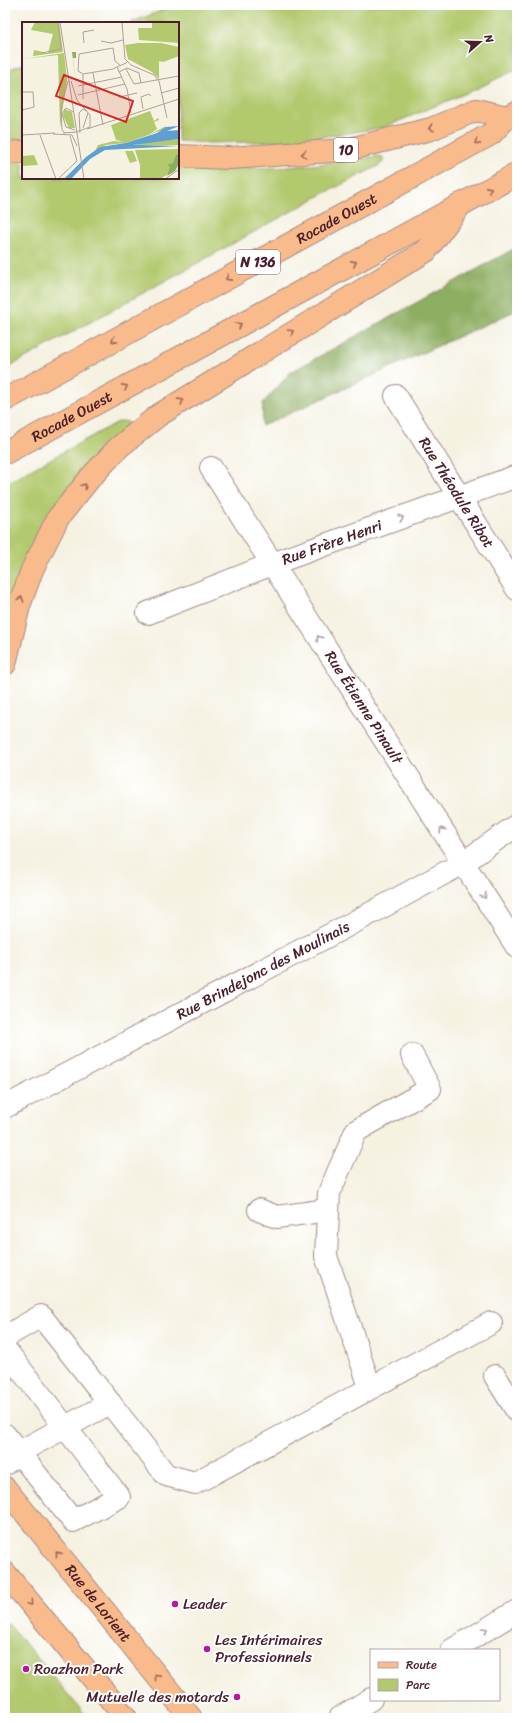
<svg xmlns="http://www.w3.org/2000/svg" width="522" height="1723" font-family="Sriracha,sans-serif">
<rect width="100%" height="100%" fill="#fff"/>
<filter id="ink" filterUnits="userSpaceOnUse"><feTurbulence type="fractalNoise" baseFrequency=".025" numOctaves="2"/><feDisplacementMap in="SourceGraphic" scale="8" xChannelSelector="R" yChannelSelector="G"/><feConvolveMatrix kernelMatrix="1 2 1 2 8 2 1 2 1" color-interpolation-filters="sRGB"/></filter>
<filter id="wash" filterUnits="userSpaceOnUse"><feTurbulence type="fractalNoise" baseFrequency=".012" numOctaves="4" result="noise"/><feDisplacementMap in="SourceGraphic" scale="16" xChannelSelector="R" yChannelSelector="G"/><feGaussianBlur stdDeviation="0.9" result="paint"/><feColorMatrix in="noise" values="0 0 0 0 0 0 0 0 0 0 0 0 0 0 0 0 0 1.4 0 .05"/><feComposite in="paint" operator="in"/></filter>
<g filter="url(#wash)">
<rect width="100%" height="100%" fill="#f5f2e2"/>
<path fill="#b2c96e" stroke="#7e744c" d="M 176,5 L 517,5 L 517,69 L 476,89 L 382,128 L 292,141 L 210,143 L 178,141 L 178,23 L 130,23 Z
M 23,64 L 23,139 L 5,139 L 5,71 Z
M 378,156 L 383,157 L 383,162 L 380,165 L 321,195 L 5,369 L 5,163 L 23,162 L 23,178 L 178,178 L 178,166 L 274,168 L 313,165 Z
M 122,421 L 128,422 L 126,427 L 93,460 L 5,630 L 5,484 L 116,423 Z
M 5,1620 L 88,1718 L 5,1718 Z"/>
<path fill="#8dad61" stroke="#6c6646" d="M 517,247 L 517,310 L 262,426 L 263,403 L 291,372 Z"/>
</g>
<g filter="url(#ink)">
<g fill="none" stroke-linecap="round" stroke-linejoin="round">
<g stroke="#a08886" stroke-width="24">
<g id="minor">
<path id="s1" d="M 396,396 L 517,589"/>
<path id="s2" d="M 211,468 L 517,947"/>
<path id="s3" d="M 148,613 L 272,564 L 517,476"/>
<path id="s4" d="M 5,1107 L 375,911 L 463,863 L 517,825"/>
<path d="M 259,1210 L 277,1217 L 328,1210"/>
<path d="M 5,1337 L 41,1316 L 110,1403"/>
<path d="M 5,1349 L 119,1497 L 73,1521 L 5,1435"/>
<path d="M 495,1376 L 517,1411"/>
<path d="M 370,1387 L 326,1256 L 329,1193 L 356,1131 L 430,1089 L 412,1055"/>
<path d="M 5,1464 L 19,1452 L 110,1403 L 166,1475 L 195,1483 L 491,1323"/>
<path d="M 452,1650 L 517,1611"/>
<path d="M 340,1718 L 371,1699"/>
</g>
</g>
<g stroke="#a08886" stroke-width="24">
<g id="major">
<path id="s5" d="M 5,1488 L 191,1718"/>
<path d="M 5,1573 L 126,1718"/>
</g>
</g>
<g stroke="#a08886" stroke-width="24">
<g id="highway">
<path d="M 5,153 L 23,152"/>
<path d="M 178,156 L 230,158 L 346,150 L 431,129 L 476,110 L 507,117"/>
<path id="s6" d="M 5,400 L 491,134 L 507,117 L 517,112"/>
<path id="s7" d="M 5,453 L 517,174"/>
<path d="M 5,664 L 19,606 L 32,570 L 58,518 L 90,478 L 119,447 L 159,415 L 426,251 L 461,204"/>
</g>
</g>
<use href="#minor" stroke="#fff" stroke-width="22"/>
<use href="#major" stroke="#fabb8c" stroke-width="22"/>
<use href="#highway" stroke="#fabb8c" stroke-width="22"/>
</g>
<defs><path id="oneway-chevron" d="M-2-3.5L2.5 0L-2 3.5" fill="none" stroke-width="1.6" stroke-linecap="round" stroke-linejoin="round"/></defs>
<g stroke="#996557">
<use href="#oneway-chevron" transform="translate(431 128) rotate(162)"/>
<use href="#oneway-chevron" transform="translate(477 142) rotate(151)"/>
<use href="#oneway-chevron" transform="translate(304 154) rotate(176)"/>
<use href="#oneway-chevron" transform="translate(489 189) rotate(-28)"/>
<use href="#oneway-chevron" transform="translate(354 263) rotate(-28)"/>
<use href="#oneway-chevron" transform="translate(228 278) rotate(151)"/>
<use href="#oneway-chevron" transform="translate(239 325) rotate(-29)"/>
<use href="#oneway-chevron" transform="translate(291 332) rotate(-31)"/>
<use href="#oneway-chevron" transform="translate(114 340) rotate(151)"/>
<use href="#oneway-chevron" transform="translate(125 387) rotate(-29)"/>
<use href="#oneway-chevron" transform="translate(181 401) rotate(-32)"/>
<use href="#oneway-chevron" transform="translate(84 486) rotate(-52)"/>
<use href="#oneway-chevron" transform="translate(21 599) rotate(-70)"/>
<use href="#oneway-chevron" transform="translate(58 1554) rotate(-129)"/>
<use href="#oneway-chevron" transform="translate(30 1603) rotate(50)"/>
<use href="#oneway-chevron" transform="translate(157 1677) rotate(-129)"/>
</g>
<g stroke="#ae9aa0">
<use href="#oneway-chevron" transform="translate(401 518) rotate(-19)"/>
<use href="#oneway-chevron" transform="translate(319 638) rotate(-123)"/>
<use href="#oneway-chevron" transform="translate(442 830) rotate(-123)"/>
<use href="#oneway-chevron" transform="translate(484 896) rotate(57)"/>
<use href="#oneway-chevron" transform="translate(485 1630) rotate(-31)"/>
</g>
</g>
<g fill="#b5179e" stroke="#fff" stroke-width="1.5">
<circle cx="175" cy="1604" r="4"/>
<circle cx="207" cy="1649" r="4"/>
<circle cx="26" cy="1669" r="4"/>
<circle cx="237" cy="1697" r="4"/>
</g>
<g text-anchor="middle" stroke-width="4" stroke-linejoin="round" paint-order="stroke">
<g fill="#fff" stroke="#80626b" stroke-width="1">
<rect x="334" y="138" width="24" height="24" rx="3"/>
<rect x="236" y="250" width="44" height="24" rx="3"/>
</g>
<g font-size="14" font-weight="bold" fill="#4a1f2b">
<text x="346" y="155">10</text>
<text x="258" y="267">N 136</text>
</g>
<g font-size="15" fill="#4a1f2b" stroke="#fff">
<text dy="5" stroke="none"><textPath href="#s6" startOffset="378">Rocade Ouest</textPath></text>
<text dy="5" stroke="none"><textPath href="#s7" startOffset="76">Rocade Ouest</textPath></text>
<text dy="5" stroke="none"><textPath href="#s1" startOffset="114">Rue Théodule Ribot</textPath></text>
<text dy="5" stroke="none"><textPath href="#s3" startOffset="197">Rue Frère Henri</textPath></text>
<text dy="5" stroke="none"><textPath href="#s2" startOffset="284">Rue Étienne Pinault</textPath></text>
<text dy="5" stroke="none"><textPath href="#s4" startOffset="292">Rue Brindejonc des Moulinais</textPath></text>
<text dy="5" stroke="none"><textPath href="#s5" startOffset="148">Rue de Lorient</textPath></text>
</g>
<g font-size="15" fill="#4a1f2b" stroke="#fff" text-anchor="start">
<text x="183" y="1609">Leader</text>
<text x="215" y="1645">Les Intérimaires<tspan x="215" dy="17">Professionnels</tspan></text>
<text x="34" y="1674">Roazhon Park</text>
<text x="229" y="1702" text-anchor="end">Mutuelle des motards</text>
</g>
</g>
<g transform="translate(22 22)">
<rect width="157" height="157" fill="#f5f2e2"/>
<path d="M 13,0 L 37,0 L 41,30 L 11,34 L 12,28 L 26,31 L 31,12 L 9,8 ZM 125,0 L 157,0 L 157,21 L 117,18 L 116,6 L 130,6 L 130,1 ZM 116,21 L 139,21 L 157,25 L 157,34 L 141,40 L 137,39 L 137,57 L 130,50 L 106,37 L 103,23 ZM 42,31 L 45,57 L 38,106 L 36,33 L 1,37 ZM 42,87 L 50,90 L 53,106 L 47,106 L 41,94 ZM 128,89 L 132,99 L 136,96 L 137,98 L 132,100 L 135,107 L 127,113 L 144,104 L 143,107 L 104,121 L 84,123 L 73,129 L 76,123 L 92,119 L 102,120 L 94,118 L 89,103 ZM 157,117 L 157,123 L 112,124 L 117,121 ZM 157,127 L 157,141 L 153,148 L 138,157 L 118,157 L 118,143 L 113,128 ZM 103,129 L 111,129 L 115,139 L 108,141 ZM 12,133 L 16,143 L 0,144 L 0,134 Z" fill="#b2c96e"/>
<path d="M 50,30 L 54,30 L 54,36 L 51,36 L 55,70 ZM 154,133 L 157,133 L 157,142 L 153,149 L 145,154 L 148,145 L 145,143 L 151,141 Z" fill="#8dad61"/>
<path d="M 157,104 L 145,109 L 157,108 L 157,117 L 111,123 L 157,124 L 83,128 L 68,137 L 49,157 L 42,157 L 64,135 L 78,125 L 104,121 L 135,111 L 144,105 Z" fill="#5da0d1"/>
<path fill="none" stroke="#b19e99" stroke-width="1" d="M 38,0 L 62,157M 91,0 L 105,0M 100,1 L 103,37 L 109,43 L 132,53 L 137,59 L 145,96M 79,19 L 89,21 L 101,18M 62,21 L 61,10 L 72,8M 20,31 L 39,27 L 36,0M 99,44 L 93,39 L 91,26 L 57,32 L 56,49 L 61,52 L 91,47 L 95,45 L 104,41 L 105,40M 95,45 L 105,67 L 109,91M 104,47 L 112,62 L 157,54M 97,50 L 105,46 L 117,51 L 119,61M 71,51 L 81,103M 61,52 L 61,77M 49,59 L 55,78 L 68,93 L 68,105 L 54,110M 56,64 L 100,55M 0,70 L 11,70 L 12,85 L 0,88M 139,71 L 157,66M 56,73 L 103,62M 97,75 L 115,71M 121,87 L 119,75 L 127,72 L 129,74M 51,90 L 44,86 L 40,92 L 44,105 L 53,108M 61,106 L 66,91M 65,107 L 157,77M 41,111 L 55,110M 43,111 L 40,108 L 39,85 L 46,59M 58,111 L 57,91 L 61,87 L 65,89M 31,112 L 50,113 L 55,124M 0,113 L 33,111M 18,113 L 34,157M 36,157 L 55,139 L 48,114M 143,157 L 156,148"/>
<path fill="#d62828" fill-opacity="0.15" stroke="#d62828" stroke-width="2" d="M 42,53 L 111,79 L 104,100 L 34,74 Z"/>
<rect width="157" height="157" fill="none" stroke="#4a1f2b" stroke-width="2"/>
</g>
<rect width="522" height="1723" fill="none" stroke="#fff" stroke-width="20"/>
<rect x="370" y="1649" width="130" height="52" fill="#ffffff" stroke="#b7a5aa"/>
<rect x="378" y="1662" width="20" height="6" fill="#fabb8c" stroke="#b7a5aa"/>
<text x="406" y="1669" font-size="12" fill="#4a1f2b">Route</text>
<rect x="378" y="1679" width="20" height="12" fill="#b2c96e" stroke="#b7a5aa"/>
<text x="406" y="1689" font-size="12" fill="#4a1f2b">Parc</text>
<g transform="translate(480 42) rotate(70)" stroke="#ffffff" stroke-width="3" paint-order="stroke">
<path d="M0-3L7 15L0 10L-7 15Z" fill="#4a1f2b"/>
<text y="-6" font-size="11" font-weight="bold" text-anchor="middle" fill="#4a1f2b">N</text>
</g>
</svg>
